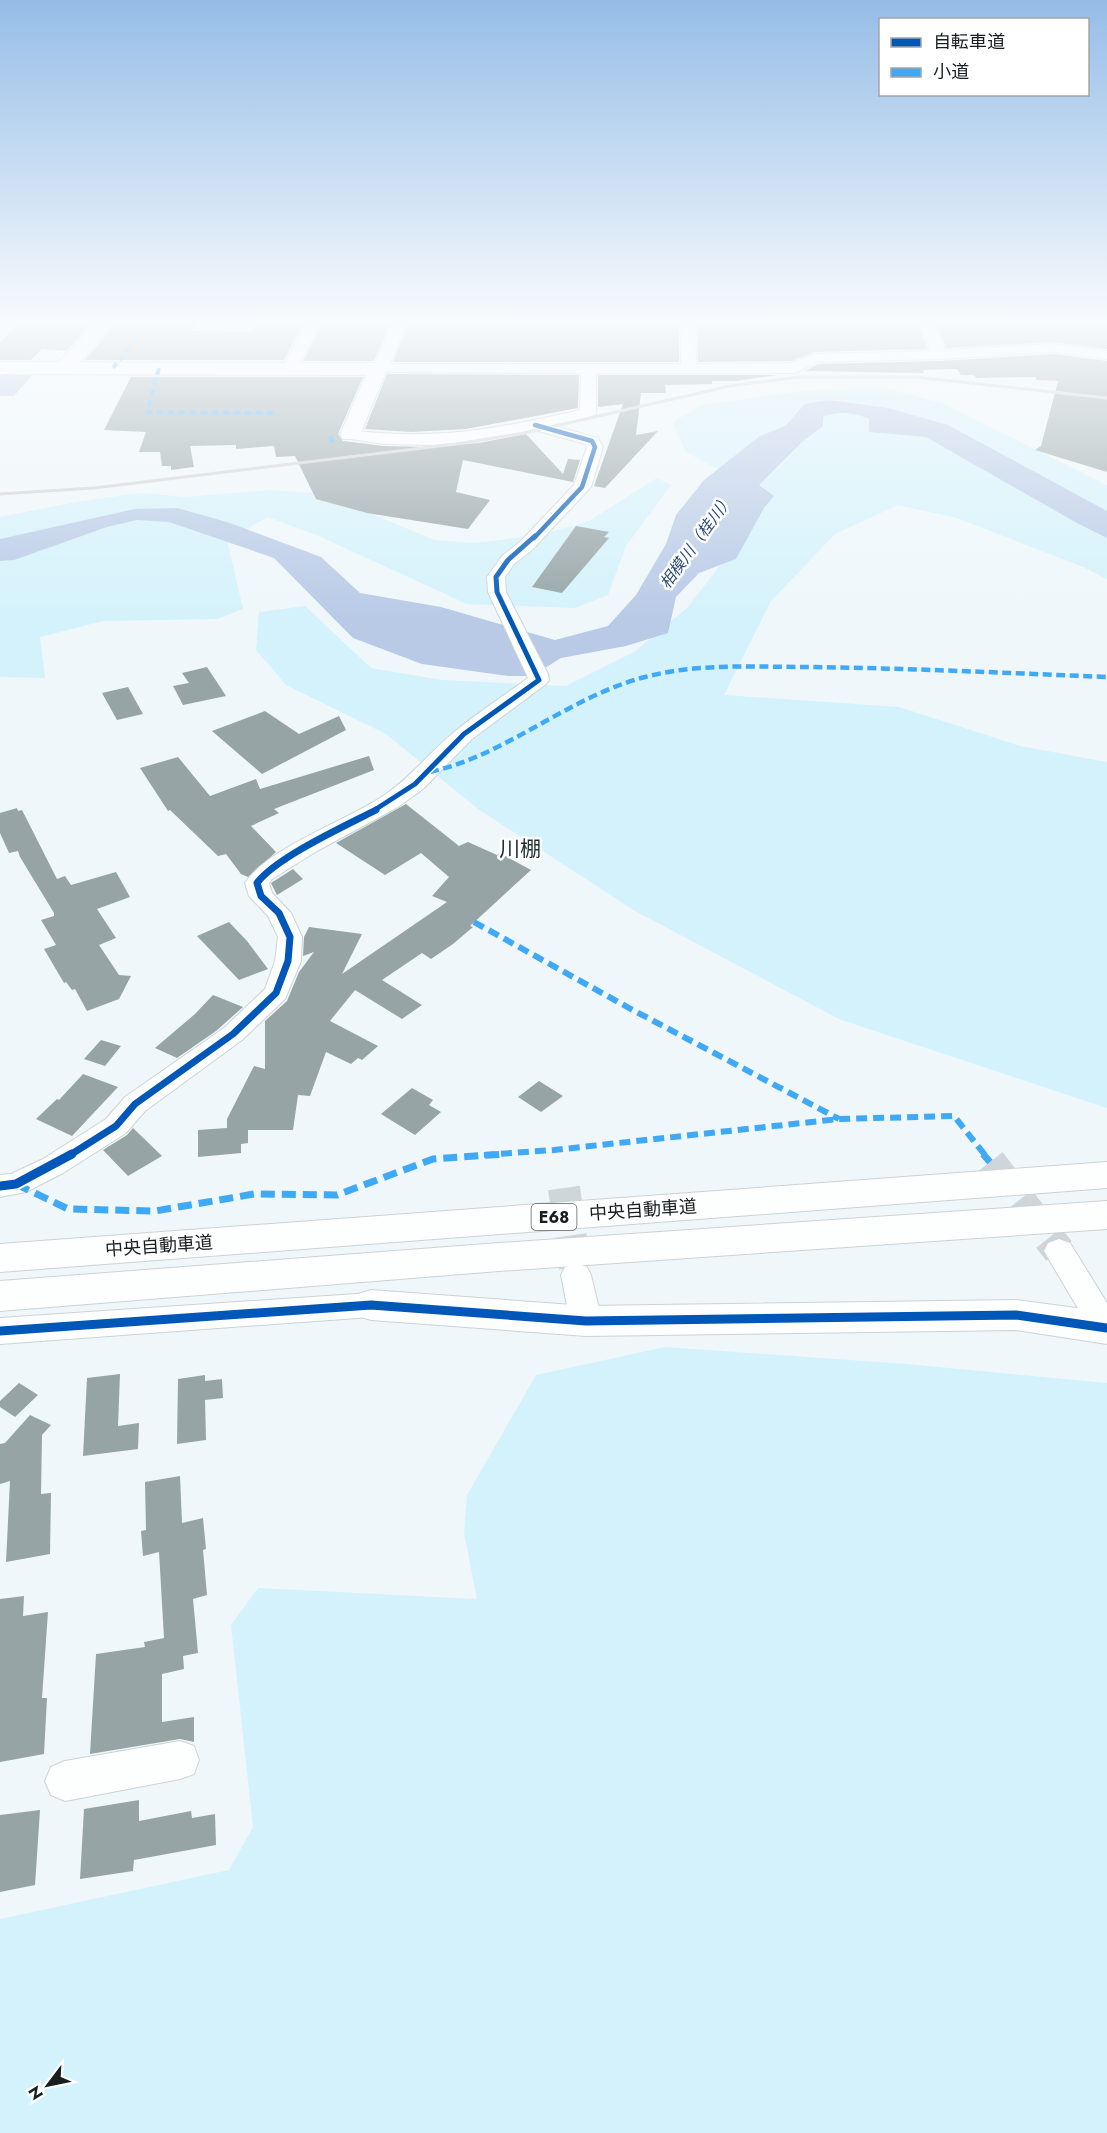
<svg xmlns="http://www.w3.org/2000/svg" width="1107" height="2133" font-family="Jost,'Noto Sans JP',sans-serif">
<rect width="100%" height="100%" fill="#eff7fa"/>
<path fill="#d4f2fb" d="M 881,387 L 941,403 L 1107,485 L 1107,579 L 1083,567 L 957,518 L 898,505 L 835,534 L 771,601 L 724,695 L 899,707 L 1020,746 L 1107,762 L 1107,1108 L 839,1019 L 635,911 L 478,809 L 386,734 L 286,685 L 256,650 L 259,612 L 305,606 L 371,668 L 442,680 L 566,686 L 634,652 L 687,608 L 742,537 L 751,489 L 685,451 L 673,422 L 703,405 L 801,391 Z
M 657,478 L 671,485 L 626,546 L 608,595 L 575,608 L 467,604 L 321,537 L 268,517 L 227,540 L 243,609 L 217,619 L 103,621 L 40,637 L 45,678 L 0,677 L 0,517 L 76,502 L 140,493 L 185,497 L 271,490 L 323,494 L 435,540 L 475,543 L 539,535 L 589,521 Z
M 665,1347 L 906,1364 L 1107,1383 L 1107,2133 L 0,2133 L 0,1919 L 229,1870 L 253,1827 L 231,1625 L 258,1588 L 477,1599 L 464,1533 L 467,1495 L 536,1375 Z"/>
<path fill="#b8cae6" d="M 3,373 L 32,375 L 14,396 L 0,396 L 0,377 Z
M 829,400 L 888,408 L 948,425 L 1107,511 L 1107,538 L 1077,523 L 926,437 L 869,432 L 869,419 C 852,412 840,411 823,417 L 823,426 L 803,441 L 759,485 L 774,496 L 764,508 L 736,559 L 699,573 L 676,597 L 668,633 L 626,646 L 561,658 L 532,676 L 508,676 L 422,664 L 353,638 L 274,558 L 169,522 L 137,520 L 107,527 L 14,560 L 0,561 L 0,539 L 135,509 L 177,508 L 227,522 L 321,557 L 360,593 L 441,607 L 555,640 L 608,626 L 636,595 L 666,544 L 676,515 L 704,480 L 760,436 L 785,426 L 805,404 Z"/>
<path fill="#96a4a6" d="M 21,320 L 95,320 L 66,351 L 42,349 L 31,360 L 0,360 L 0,343 Z
M 118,320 L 200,320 L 190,331 L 251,332 L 259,320 L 305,320 L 284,360 L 85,360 Z
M 324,320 L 391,320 L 374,361 L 303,361 Z
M 409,320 L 679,320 L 679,362 L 393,362 Z
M 703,320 L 917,320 L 927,349 L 814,352 L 792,361 L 698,362 L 697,321 Z
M 935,320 L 1107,322 L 1107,349 L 1054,342 L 946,348 Z
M 1054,354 L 1107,361 L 1107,472 L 1035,450 L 1041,446 L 1058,381 L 1036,380 L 1036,377 L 976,378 L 974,375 L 961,375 L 957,369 L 923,370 L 924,373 L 805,371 L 818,364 L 939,361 Z
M 387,374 L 579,375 L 578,408 L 466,429 L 411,432 L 365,429 Z
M 598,375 L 778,375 L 735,381 L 712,381 L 712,384 L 665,385 L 666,393 L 641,393 L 636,435 L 658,431 L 605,488 L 594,486 L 623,404 L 598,407 Z
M 131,377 L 363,377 L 338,434 L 343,441 L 384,446 L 430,447 L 479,443 L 526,434 L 563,474 L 568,459 L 580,460 L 573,482 L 463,460 L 456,492 L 490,500 L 468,529 L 367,513 L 316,499 L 295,456 L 276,457 L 274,446 L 236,449 L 236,445 L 190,446 L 194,467 L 171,470 L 171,466 L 162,466 L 160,452 L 139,452 L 146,432 L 104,430 Z
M 576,526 L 609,532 L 604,537 L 609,538 L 562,593 L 532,587 Z
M 207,667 L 226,696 L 183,705 L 173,686 L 189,683 L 182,673 Z
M 128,687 L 143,714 L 117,720 L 102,693 Z
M 265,711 L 299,734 L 339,716 L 346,730 L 262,774 L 212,731 Z
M 369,756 L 374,770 L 274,809 L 279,813 L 251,826 L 276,852 L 248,877 L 241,874 L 226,854 L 218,856 L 170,810 L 168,811 L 140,768 L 178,757 L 210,796 L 256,779 L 260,789 Z
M 406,804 L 459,846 L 468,842 L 497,855 L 500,853 L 531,870 L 470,926 L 473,927 L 453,944 L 431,959 L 422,953 L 382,980 L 422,1005 L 402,1019 L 355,990 L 330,1021 L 378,1046 L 362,1060 L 358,1058 L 351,1064 L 326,1052 L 310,1096 L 298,1095 L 293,1130 L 248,1130 L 248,1143 L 241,1144 L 241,1153 L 198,1157 L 198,1130 L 227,1128 L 227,1119 L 254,1066 L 265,1069 L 265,1021 L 287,1001 L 299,972 L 314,952 L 303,956 L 304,937 L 309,927 L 362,934 L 342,974 L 447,902 L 432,896 L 449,877 L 421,853 L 385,875 L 336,843 Z
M 17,808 L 18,811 L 22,810 L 57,879 L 65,876 L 71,885 L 116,872 L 130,897 L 97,909 L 116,938 L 99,945 L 119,975 L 131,976 L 119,999 L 87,1011 L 75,989 L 72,990 L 66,982 L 64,983 L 44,949 L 56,945 L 41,920 L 54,916 L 54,913 L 20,857 L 18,851 L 9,853 L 0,833 L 0,813 Z
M 293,869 L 303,879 L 277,895 L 271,883 Z
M 229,922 L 247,941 L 268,969 L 239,980 L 197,936 Z
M 213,995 L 243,1007 L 216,1031 L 177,1058 L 155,1048 L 195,1014 Z
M 101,1040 L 121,1046 L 105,1066 L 84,1059 Z
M 83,1074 L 118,1087 L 72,1136 L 36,1119 L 57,1099 L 59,1100 Z
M 539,1081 L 563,1096 L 541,1112 L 518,1097 Z
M 412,1088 L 433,1100 L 429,1105 L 441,1112 L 415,1135 L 381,1114 Z
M 133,1128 L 162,1156 L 128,1176 L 103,1150 L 127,1135 Z
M 120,1374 L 118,1426 L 139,1423 L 138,1449 L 83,1456 L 87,1378 Z
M 205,1375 L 205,1381 L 222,1379 L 223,1398 L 205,1400 L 206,1440 L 177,1444 L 178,1379 Z
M 19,1383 L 38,1395 L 15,1417 L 0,1407 L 0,1401 Z
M 30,1415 L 51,1425 L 42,1435 L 41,1494 L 51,1493 L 50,1554 L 6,1562 L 10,1481 L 0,1484 L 0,1444 L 5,1443 Z
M 180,1476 L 182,1523 L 203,1518 L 206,1549 L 203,1550 L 207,1595 L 193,1599 L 198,1653 L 183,1656 L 184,1669 L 162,1674 L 162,1722 L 194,1717 L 194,1742 L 180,1739 L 90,1754 L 96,1654 L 145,1647 L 144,1642 L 164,1638 L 159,1552 L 143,1556 L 141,1531 L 146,1530 L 145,1482 Z
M 24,1596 L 23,1616 L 48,1612 L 42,1698 L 47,1698 L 44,1754 L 0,1762 L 0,1599 Z
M 139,1800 L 139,1821 L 191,1811 L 192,1818 L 215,1814 L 216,1845 L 134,1860 L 133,1871 L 80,1879 L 84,1809 Z
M 40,1810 L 35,1885 L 0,1892 L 0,1815 Z"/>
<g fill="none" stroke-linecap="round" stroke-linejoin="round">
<path stroke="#cfd6d9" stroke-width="32" stroke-dasharray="32 16" stroke-linecap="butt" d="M 990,1162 L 1059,1251
M 564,1188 L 576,1274"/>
<g stroke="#ccd3d5" stroke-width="2">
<path id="minor" d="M 308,320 L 322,320 L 295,372 L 285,372 L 282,369 Z
M 393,320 L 407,320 L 390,364 L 681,364 L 681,320 L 695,320 L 696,364 L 792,363 L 814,354 L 930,351 L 919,320 L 933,320 L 945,350 L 1054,344 L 1107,351 L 1107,359 L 1054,352 L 939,359 L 817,362 L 795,373 L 596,373 L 596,413 L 594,416 L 555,426 L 598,438 L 603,447 L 591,487 L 532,550 L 514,564 L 505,577 L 506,592 L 548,674 L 549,680 L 546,684 L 472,739 L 423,789 L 398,807 L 317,851 L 272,879 L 269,883 L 272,893 L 291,913 L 302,937 L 301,961 L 285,999 L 242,1040 L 145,1111 L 126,1133 L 63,1173 L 26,1192 L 0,1197 L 0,1175 L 11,1174 L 43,1159 L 106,1119 L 125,1097 L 224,1028 L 265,989 L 275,961 L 278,937 L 268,916 L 249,896 L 245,883 C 269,847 346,821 383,796 C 412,777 431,750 458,729 C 480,711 505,695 528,678 L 488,592 L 487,577 L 502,556 L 520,542 L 574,485 L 587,447 L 585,444 L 535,430 L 479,441 L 430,445 L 384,444 L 344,438 L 342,435 L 350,430 C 436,441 497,429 580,410 L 581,373 L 373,372 L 370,369 L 376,362 Z
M 1059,1239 L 1070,1243 L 1107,1303 L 1107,1340 L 1095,1337 L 1044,1251 L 1048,1243 Z
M 576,1263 L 587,1267 L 591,1275 L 602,1321 L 597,1330 L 586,1334 L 575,1330 L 570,1321 L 561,1275 L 565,1267 Z
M 371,1293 L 382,1296 L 387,1305 L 382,1314 L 371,1317 L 0,1344 L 0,1318 Z
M 180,1741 L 194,1746 L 199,1760 L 194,1774 L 180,1779 L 65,1801 L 51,1795 L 45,1781 L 51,1767 L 65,1761 Z"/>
</g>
<g stroke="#ccd3d5" stroke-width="2">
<path id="tertiary" d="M 98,320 L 116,320 L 72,371 L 58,371 L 56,367 L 58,363 Z
M 371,1290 L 586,1306 L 1016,1300 L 1107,1312 L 1107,1344 L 1016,1330 L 586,1336 L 371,1320 L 358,1316 L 352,1305 L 358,1294 Z"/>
</g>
<g stroke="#ccd3d5" stroke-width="2">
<path id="secondary" d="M 0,362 L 378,363 L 385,365 L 387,369 L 360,435 L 357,439 L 343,439 L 340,435 L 366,375 L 0,374 Z"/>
</g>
<g stroke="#ccd3d5" stroke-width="2">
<path id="motorway" d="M 1107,1162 L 1107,1188 L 0,1272 L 0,1244 Z
M 1107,1201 L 1107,1229 L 499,1271 L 0,1311 L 0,1281 L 499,1243 Z"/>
</g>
<use href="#minor" fill="#fdfefe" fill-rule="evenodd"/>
<use href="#tertiary" fill="#fdfefe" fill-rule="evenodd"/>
<use href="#secondary" fill="#fdfefe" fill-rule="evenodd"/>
<use href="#motorway" fill="#fdfefe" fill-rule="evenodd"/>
<path stroke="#d0d2d4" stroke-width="3" d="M 0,494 L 94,488 L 456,444 L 524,433 L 730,386 L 799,377 L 915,377 L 1107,398"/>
<path stroke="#3fa9f5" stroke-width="4" stroke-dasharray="7 4" stroke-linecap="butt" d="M 103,325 L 145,327 L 113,368
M 159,368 L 147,412 L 275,413
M 330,436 L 334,444"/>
<path stroke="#3fa9f5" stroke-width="4.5" stroke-dasharray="9 4.5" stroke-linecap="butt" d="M 430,772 C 507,755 568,697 645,677 C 698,663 754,667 808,667 C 907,668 1007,673 1107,677"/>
<path stroke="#3fa9f5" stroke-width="6" stroke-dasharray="11 6" stroke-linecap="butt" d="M 474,922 L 629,1008 L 839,1119
M 484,1155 L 554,1150 L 839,1119 L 954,1116 L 985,1155"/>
<path stroke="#3fa9f5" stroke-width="7" stroke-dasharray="14 7" stroke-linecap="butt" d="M 983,1154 L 990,1162
M 16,1184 L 68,1209 L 155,1211 L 254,1194 L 337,1195 L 433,1159 L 505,1154"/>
<g stroke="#fff" stroke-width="7">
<path id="cycleway-far3" d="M 534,538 L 582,487 L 595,447 L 592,441 L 535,425"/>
</g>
<g stroke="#fff" stroke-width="8">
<path id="cycleway-far2" d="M 373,811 L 415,784 L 464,734 L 539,680 L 497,592 L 496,577 L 508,560 L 535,536"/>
</g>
<g stroke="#fff" stroke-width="10">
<path id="cycleway-far1" d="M 70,1155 L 116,1126 L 135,1104 L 233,1034 L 276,993 L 288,961 L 290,937 L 279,913 L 261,896 L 257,883 C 277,857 345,826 376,810"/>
</g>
<g stroke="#fff" stroke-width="13">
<path id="cycleway" d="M 0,1186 L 16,1184 L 72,1154
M 0,1331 L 371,1305 L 586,1321 L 1016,1315 L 1107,1328"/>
</g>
<use href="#cycleway-far3" stroke="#0057b8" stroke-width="4.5"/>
<use href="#cycleway-far2" stroke="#0057b8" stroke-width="5"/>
<use href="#cycleway-far1" stroke="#0057b8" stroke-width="7"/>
<use href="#cycleway" stroke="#0057b8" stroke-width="9"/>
</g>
<linearGradient id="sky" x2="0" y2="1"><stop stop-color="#95bde7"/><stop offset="0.52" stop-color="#f8fbfd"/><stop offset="1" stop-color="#f8fbfd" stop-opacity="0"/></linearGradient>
<rect width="1107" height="619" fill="url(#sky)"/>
<g text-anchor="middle" stroke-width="5" stroke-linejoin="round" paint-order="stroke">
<g font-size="16" font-style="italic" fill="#2c4979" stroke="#fff">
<text transform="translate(696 541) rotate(-54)" y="6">相模川（桂川）</text>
</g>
<rect fill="#fff" stroke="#5d6263" stroke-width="1.5" x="531.5" y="1204" width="45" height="26" rx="4.5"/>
<g font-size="16" font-weight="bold" fill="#181e20">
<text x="554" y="1223">E68</text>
</g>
<g font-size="18" fill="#181e20" stroke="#fff">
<text transform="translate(643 1210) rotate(-4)" y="6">中央自動車道</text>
<text transform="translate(159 1246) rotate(-4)" y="6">中央自動車道</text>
</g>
<g font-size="21" fill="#1f2d31" stroke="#fff">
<text x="520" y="856">川棚</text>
</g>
</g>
<rect x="879" y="18" width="210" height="78" fill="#ffffff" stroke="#a3a5a6" stroke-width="1.5"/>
<rect x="891" y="38" width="30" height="9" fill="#0057b8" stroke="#a3a5a6" stroke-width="1.5"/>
<text x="933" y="48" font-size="18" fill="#181e20">自転車道</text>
<rect x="891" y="68" width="30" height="9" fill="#3fa9f5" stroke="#a3a5a6" stroke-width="1.5"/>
<text x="933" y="78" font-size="18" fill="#181e20">小道</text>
<g transform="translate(48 2085) rotate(238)" stroke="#ffffff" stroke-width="4.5" paint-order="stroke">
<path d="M0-4.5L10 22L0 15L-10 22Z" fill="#181e20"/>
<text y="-9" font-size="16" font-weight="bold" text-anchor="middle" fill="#181e20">N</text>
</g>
</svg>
